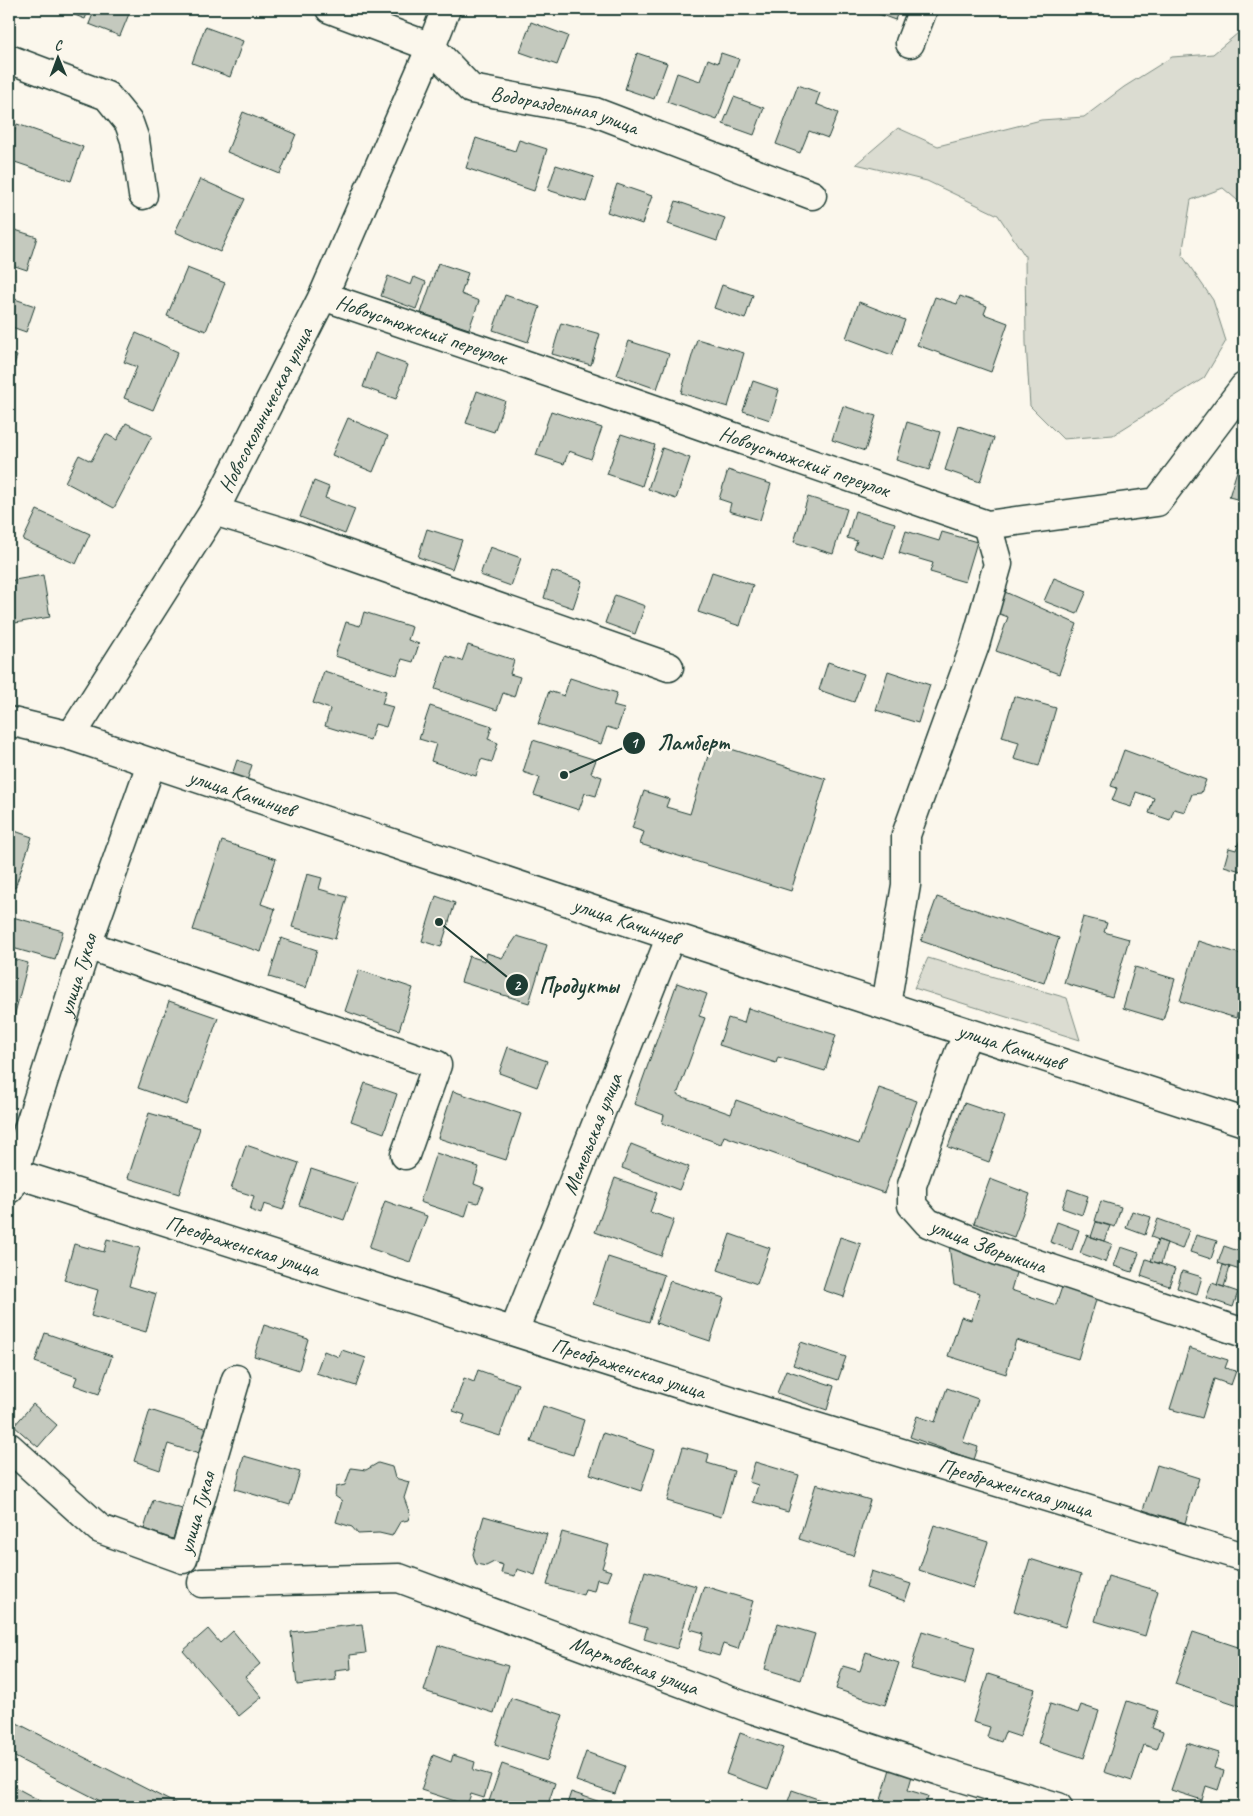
<svg xmlns="http://www.w3.org/2000/svg" width="1253" height="1816" font-family="Caveat,sans-serif">
<rect width="100%" height="100%" fill="#fbf7ec"/>
<filter id="ink" filterUnits="userSpaceOnUse"><feTurbulence type="fractalNoise" baseFrequency=".02" numOctaves="2"/><feDisplacementMap in="SourceGraphic" scale="10" xChannelSelector="R" yChannelSelector="G"/><feConvolveMatrix kernelMatrix="1 2 1 2 8 2 1 2 1" color-interpolation-filters="sRGB"/></filter>
<g filter="url(#ink)">
<path fill="#dbdcd1" stroke="#7d8c82" d="M 1244,28 L 1244,206 L 1223,188 L 1191,200 L 1182,255 L 1213,300 L 1226,341 L 1204,378 L 1113,435 L 1063,439 L 1030,406 L 1026,343 L 1025,256 L 998,215 L 927,181 L 856,164 L 898,128 L 938,146 L 1041,120 L 1084,117 L 1124,87 L 1172,57 L 1213,54 Z
M 928,958 L 1067,998 L 1080,1040 L 914,988 Z"/>
<path fill="#c4c9be" stroke="#1f3d34" d="M 59,9 L 89,9 L 85,19 Z
M 95,9 L 131,9 L 120,36 L 89,24 Z
M 869,9 L 899,9 L 895,20 L 868,10 Z
M 531,22 L 568,36 L 557,65 L 520,52 Z
M 205,27 L 243,41 L 230,77 L 192,63 Z
M 637,53 L 667,63 L 654,99 L 625,89 Z
M 721,53 L 739,59 L 717,120 L 667,102 L 677,73 L 700,81 L 708,59 L 718,63 Z
M 798,85 L 820,93 L 816,104 L 838,113 L 828,138 L 809,131 L 800,153 L 776,144 Z
M 734,97 L 764,108 L 754,135 L 723,124 Z
M 243,112 L 296,134 L 280,174 L 227,152 Z
M 17,124 L 83,147 L 71,181 L 9,160 L 9,148 Z
M 476,138 L 515,151 L 519,140 L 547,149 L 534,191 L 466,168 Z
M 556,165 L 594,177 L 586,202 L 548,190 Z
M 200,179 L 245,199 L 220,252 L 175,232 Z
M 617,184 L 652,196 L 642,224 L 607,212 Z
M 676,201 L 725,218 L 717,241 L 668,224 Z
M 9,228 L 37,237 L 27,270 L 9,264 Z
M 438,263 L 468,273 L 461,294 L 479,301 L 469,329 L 421,313 Z
M 187,268 L 225,283 L 206,331 L 167,316 Z
M 388,276 L 411,285 L 414,277 L 426,282 L 416,309 L 381,296 Z
M 722,285 L 753,295 L 745,319 L 714,308 Z
M 505,295 L 540,307 L 528,342 L 493,330 Z
M 960,296 L 987,306 L 984,314 L 1008,323 L 991,372 L 917,345 L 935,297 L 957,304 Z
M 9,297 L 35,306 L 26,332 L 9,326 Z
M 859,302 L 905,320 L 892,355 L 846,338 Z
M 561,323 L 600,334 L 591,365 L 552,354 Z
M 136,333 L 178,352 L 153,410 L 124,398 L 137,367 L 124,362 Z
M 697,339 L 744,353 L 728,407 L 681,393 Z
M 629,341 L 669,354 L 657,389 L 617,375 Z
M 9,353 L 17,356 L 9,378 Z
M 375,353 L 408,365 L 396,399 L 363,387 Z
M 753,381 L 779,390 L 770,420 L 743,411 Z
M 477,391 L 505,401 L 494,432 L 466,423 Z
M 843,406 L 876,416 L 865,451 L 832,440 Z
M 551,411 L 602,428 L 591,459 L 569,451 L 564,464 L 536,455 Z
M 348,418 L 388,436 L 373,472 L 332,455 Z
M 907,422 L 940,432 L 929,470 L 896,460 Z
M 126,423 L 152,436 L 114,508 L 65,482 L 79,455 L 91,461 L 106,434 L 117,440 Z
M 959,426 L 994,438 L 980,482 L 945,470 Z
M 621,434 L 655,445 L 642,486 L 607,474 Z
M 662,448 L 690,458 L 676,499 L 648,489 Z
M 1243,451 L 1244,452 L 1244,501 L 1229,497 Z
M 728,470 L 771,484 L 760,520 L 729,511 L 731,503 L 719,499 Z
M 314,481 L 329,487 L 325,498 L 355,509 L 345,534 L 300,517 Z
M 808,497 L 847,509 L 833,554 L 794,542 Z
M 37,510 L 90,534 L 76,564 L 23,540 Z
M 855,511 L 895,523 L 884,558 L 854,549 L 857,541 L 847,538 Z
M 427,529 L 462,540 L 452,569 L 418,557 Z
M 906,531 L 939,541 L 942,532 L 977,542 L 965,582 L 930,572 L 933,563 L 899,553 Z
M 490,547 L 521,558 L 511,586 L 480,575 Z
M 552,571 L 582,581 L 573,608 L 544,598 Z
M 712,572 L 753,585 L 740,626 L 698,612 Z
M 43,575 L 50,617 L 15,623 L 9,581 Z
M 1054,578 L 1087,591 L 1077,614 L 1044,601 Z
M 1005,592 L 1077,624 L 1059,674 L 996,651 L 1008,617 L 997,613 Z
M 615,595 L 645,606 L 635,634 L 605,623 Z
M 364,612 L 412,627 L 408,640 L 419,644 L 413,662 L 402,659 L 397,675 L 335,656 L 346,622 L 360,626 Z
M 468,645 L 514,660 L 510,674 L 520,677 L 514,697 L 503,693 L 497,710 L 435,689 L 446,656 L 462,661 Z
M 828,662 L 864,674 L 854,702 L 819,690 Z
M 324,671 L 386,691 L 382,704 L 393,707 L 386,727 L 375,724 L 370,740 L 325,726 L 330,709 L 313,703 Z
M 888,671 L 930,685 L 918,723 L 876,710 Z
M 570,678 L 617,693 L 613,706 L 624,709 L 617,730 L 607,727 L 601,744 L 538,724 L 549,691 L 564,696 Z
M 1014,696 L 1056,708 L 1039,766 L 1014,759 L 1019,742 L 1002,737 Z
M 430,706 L 492,726 L 488,739 L 498,743 L 492,762 L 481,759 L 476,776 L 431,761 L 436,744 L 419,739 Z
M 533,740 L 596,760 L 591,773 L 602,777 L 596,796 L 585,793 L 579,810 L 534,795 L 540,778 L 523,772 Z
M 712,743 L 826,779 L 791,891 L 640,844 L 644,832 L 632,828 L 644,791 L 669,799 L 666,807 L 690,814 Z
M 1124,750 L 1206,780 L 1201,793 L 1192,794 L 1185,812 L 1174,809 L 1170,820 L 1149,813 L 1154,798 L 1136,792 L 1131,807 L 1112,801 L 1117,788 L 1111,786 Z
M 237,760 L 252,765 L 247,781 L 232,775 Z
M 9,829 L 32,837 L 15,888 L 9,886 Z
M 1240,840 L 1244,842 L 1244,872 L 1224,866 L 1229,848 L 1236,850 Z
M 222,841 L 276,859 L 261,904 L 275,909 L 261,952 L 193,930 Z
M 307,874 L 322,878 L 319,889 L 347,897 L 335,939 L 292,927 Z
M 436,896 L 455,903 L 441,947 L 422,941 Z
M 937,897 L 1059,938 L 1044,983 L 921,941 Z
M 9,916 L 63,931 L 55,960 L 9,947 Z
M 1083,917 L 1107,923 L 1104,932 L 1129,939 L 1112,997 L 1064,983 Z
M 517,936 L 547,945 L 529,1003 L 461,982 L 469,956 L 485,961 L 487,953 L 502,958 Z
M 281,938 L 317,950 L 306,988 L 269,977 Z
M 1198,941 L 1244,955 L 1244,989 L 1236,1018 L 1180,1001 Z
M 9,958 L 28,963 L 14,1017 L 9,1015 Z
M 1135,967 L 1175,979 L 1163,1020 L 1123,1008 Z
M 359,970 L 413,988 L 399,1030 L 345,1011 Z
M 677,983 L 707,994 L 699,1016 L 705,1018 L 677,1095 L 731,1114 L 736,1100 L 859,1144 L 879,1088 L 917,1101 L 884,1193 L 724,1136 L 721,1144 L 662,1123 L 664,1115 L 634,1104 Z
M 169,1001 L 218,1018 L 187,1105 L 138,1088 Z
M 748,1008 L 836,1035 L 825,1071 L 778,1057 L 776,1063 L 719,1045 L 728,1018 L 744,1023 Z
M 508,1047 L 547,1061 L 537,1087 L 499,1073 Z
M 365,1083 L 397,1094 L 384,1133 L 351,1121 Z
M 453,1091 L 521,1114 L 506,1160 L 438,1138 Z
M 964,1103 L 1005,1117 L 989,1162 L 948,1147 Z
M 149,1113 L 200,1128 L 179,1194 L 128,1178 Z
M 631,1144 L 689,1167 L 679,1190 L 622,1168 Z
M 246,1145 L 299,1163 L 283,1210 L 264,1204 L 261,1214 L 250,1210 L 254,1196 L 231,1189 Z
M 436,1153 L 479,1167 L 474,1184 L 484,1188 L 478,1203 L 470,1201 L 465,1217 L 420,1202 Z
M 311,1169 L 357,1184 L 344,1220 L 299,1205 Z
M 615,1178 L 657,1193 L 650,1212 L 674,1220 L 661,1256 L 595,1232 Z
M 990,1179 L 1030,1194 L 1014,1237 L 974,1223 Z
M 1068,1189 L 1088,1196 L 1082,1215 L 1062,1208 Z
M 385,1201 L 427,1216 L 410,1262 L 369,1248 Z
M 1101,1201 L 1121,1207 L 1115,1227 L 1095,1221 Z
M 1132,1211 L 1151,1217 L 1145,1235 L 1126,1228 Z
M 1158,1219 L 1189,1230 L 1182,1249 L 1151,1237 Z
M 1057,1222 L 1079,1230 L 1072,1250 L 1050,1242 Z
M 1096,1222 L 1110,1226 L 1104,1241 L 1091,1237 Z
M 730,1234 L 770,1248 L 757,1284 L 718,1270 Z
M 1087,1235 L 1112,1244 L 1105,1262 L 1080,1253 Z
M 1196,1235 L 1217,1241 L 1211,1259 L 1190,1252 Z
M 840,1237 L 861,1244 L 844,1297 L 823,1290 Z
M 107,1239 L 140,1248 L 129,1286 L 156,1294 L 146,1332 L 91,1316 L 98,1290 L 64,1280 L 74,1244 L 104,1252 Z
M 1158,1240 L 1167,1243 L 1161,1264 L 1151,1261 Z
M 949,1245 L 1018,1266 L 1011,1290 L 1056,1305 L 1062,1287 L 1097,1297 L 1078,1359 L 1016,1340 L 1006,1374 L 948,1356 L 961,1317 L 971,1320 L 980,1293 L 954,1285 Z
M 1224,1246 L 1244,1253 L 1243,1271 L 1218,1263 Z
M 1121,1247 L 1139,1253 L 1132,1272 L 1114,1266 Z
M 608,1257 L 664,1275 L 649,1322 L 593,1304 Z
M 1146,1259 L 1175,1269 L 1169,1286 L 1141,1276 Z
M 1223,1265 L 1230,1267 L 1224,1287 L 1217,1285 Z
M 1182,1271 L 1202,1277 L 1197,1294 L 1177,1288 Z
M 670,1281 L 724,1298 L 710,1341 L 656,1323 Z
M 1212,1283 L 1238,1292 L 1233,1307 L 1206,1298 Z
M 264,1325 L 308,1339 L 299,1370 L 254,1356 Z
M 45,1333 L 112,1356 L 99,1394 L 74,1385 L 77,1377 L 35,1362 Z
M 801,1342 L 846,1357 L 838,1380 L 793,1365 Z
M 1189,1348 L 1228,1360 L 1225,1368 L 1236,1371 L 1231,1385 L 1214,1379 L 1202,1418 L 1170,1409 Z
M 342,1350 L 366,1358 L 356,1386 L 316,1373 L 324,1351 L 339,1357 Z
M 478,1370 L 518,1384 L 500,1436 L 462,1424 L 465,1415 L 453,1411 L 464,1378 L 474,1382 Z
M 786,1370 L 834,1386 L 827,1410 L 777,1393 Z
M 947,1388 L 978,1399 L 963,1442 L 978,1447 L 974,1460 L 910,1437 L 917,1416 L 935,1422 Z
M 33,1404 L 57,1425 L 38,1447 L 14,1426 Z
M 543,1406 L 584,1420 L 573,1455 L 531,1442 Z
M 150,1410 L 208,1429 L 199,1454 L 168,1444 L 160,1470 L 134,1461 Z
M 603,1433 L 654,1450 L 641,1491 L 590,1474 Z
M 683,1447 L 709,1454 L 707,1463 L 734,1471 L 721,1517 L 667,1501 Z
M 244,1456 L 300,1472 L 290,1505 L 235,1489 Z
M 755,1462 L 799,1475 L 788,1512 L 753,1502 L 758,1485 L 749,1482 Z
M 378,1463 L 392,1467 L 395,1478 L 409,1482 L 404,1498 L 410,1514 L 408,1520 L 400,1522 L 392,1536 L 379,1533 L 358,1534 L 352,1527 L 336,1522 L 342,1501 L 335,1496 L 336,1487 L 345,1485 L 351,1468 L 366,1470 Z
M 1157,1465 L 1199,1478 L 1185,1523 L 1143,1510 Z
M 816,1484 L 870,1500 L 853,1556 L 799,1539 Z
M 153,1500 L 182,1509 L 173,1539 L 144,1529 Z
M 484,1516 L 547,1534 L 535,1575 L 517,1569 L 515,1576 L 501,1573 L 503,1565 L 494,1562 L 486,1566 L 476,1564 L 473,1554 Z
M 934,1525 L 988,1542 L 973,1588 L 919,1570 Z
M 562,1532 L 609,1545 L 602,1568 L 611,1571 L 607,1581 L 597,1579 L 594,1591 L 585,1589 L 583,1595 L 547,1585 Z
M 1030,1559 L 1081,1575 L 1065,1627 L 1014,1611 Z
M 645,1571 L 696,1586 L 677,1649 L 644,1639 L 647,1628 L 630,1623 Z
M 871,1571 L 911,1584 L 905,1601 L 866,1588 Z
M 1108,1576 L 1158,1591 L 1145,1636 L 1095,1621 Z
M 704,1586 L 753,1601 L 738,1649 L 723,1644 L 719,1656 L 699,1650 L 704,1633 L 690,1629 Z
M 778,1623 L 815,1634 L 801,1680 L 765,1669 Z
M 362,1624 L 366,1653 L 350,1655 L 351,1669 L 335,1671 L 336,1680 L 297,1685 L 291,1632 Z
M 208,1629 L 220,1643 L 233,1631 L 260,1664 L 245,1677 L 262,1697 L 239,1716 L 183,1651 Z
M 922,1631 L 975,1647 L 965,1684 L 911,1669 Z
M 1193,1632 L 1244,1649 L 1244,1707 L 1175,1684 Z
M 438,1645 L 508,1666 L 494,1713 L 424,1691 Z
M 866,1652 L 899,1663 L 885,1705 L 836,1689 L 843,1666 L 860,1671 Z
M 988,1674 L 1035,1689 L 1020,1737 L 1005,1732 L 1001,1742 L 987,1737 L 990,1727 L 973,1722 Z
M 511,1698 L 563,1715 L 547,1761 L 495,1744 Z
M 1127,1701 L 1158,1711 L 1152,1728 L 1163,1732 L 1157,1749 L 1144,1745 L 1132,1781 L 1104,1772 Z
M 1050,1704 L 1078,1713 L 1081,1705 L 1099,1711 L 1084,1758 L 1038,1743 Z
M 9,1719 L 182,1807 L 112,1807 L 9,1754 Z
M 740,1733 L 783,1748 L 768,1789 L 726,1774 Z
M 1187,1743 L 1219,1753 L 1214,1768 L 1224,1771 L 1218,1790 L 1206,1786 L 1202,1800 L 1171,1790 Z
M 586,1752 L 625,1766 L 615,1794 L 576,1781 Z
M 433,1755 L 451,1762 L 453,1755 L 475,1762 L 473,1770 L 491,1775 L 484,1798 L 471,1794 L 467,1805 L 421,1790 Z
M 502,1764 L 555,1783 L 547,1807 L 487,1807 Z
M 890,1769 L 912,1776 L 908,1790 L 928,1796 L 925,1807 L 879,1807 Z
M 9,1784 L 52,1807 L 9,1807 Z
M 792,1790 L 841,1807 L 786,1807 Z
M 571,1792 L 615,1807 L 566,1807 Z"/>
<g fill="none" stroke-linecap="round" stroke-linejoin="round">
<g stroke="#1f3d34" stroke-width="31">
<g id="street">
<path id="s1" d="M 330,9 L 431,47 L 471,89 L 595,112 L 812,195"/>
<path d="M 910,43 L 923,9"/>
<path d="M 9,59 L 107,96 L 129,123 L 135,140 L 143,195"/>
<path id="s2" d="M 323,296 L 553,374 L 987,525 L 1157,502 L 1244,387"/>
<path d="M 214,511 L 283,532 L 669,667"/>
<path id="s3" d="M 71,736 L 214,511 L 323,296 L 431,47 L 446,9"/>
<path d="M 87,945 L 437,1065 L 405,1155"/>
<path d="M 886,1005 L 906,885 L 906,835 L 975,645 L 998,564 L 987,525"/>
<path id="s4" d="M 969,1033 L 959,1053 L 912,1185 L 912,1205 L 928,1223 L 998,1251 L 1244,1333"/>
<path id="s5" d="M 14,1173 L 767,1412 L 1244,1557"/>
<path id="s6" d="M 9,1189 L 87,945 L 151,764"/>
<path id="s7" d="M 514,1331 L 671,936"/>
<path id="s8" d="M 9,1447 L 100,1529 L 183,1559 L 236,1379"/>
<path id="s9" d="M 202,1583 L 399,1578 L 755,1710 L 940,1771 L 1058,1807"/>
</g>
</g>
<g stroke="#1f3d34" stroke-width="31">
<g id="secondary">
<path id="s10" d="M 9,721 L 71,736 L 671,936 L 1244,1122"/>
</g>
</g>
<use href="#street" stroke="#fbf7ec" stroke-width="28"/>
<use href="#secondary" stroke="#fbf7ec" stroke-width="28"/>
</g>
</g>
<g text-anchor="middle" stroke-width="5" stroke-linejoin="round" paint-order="stroke">
<g font-size="21" fill="#1f3d34" stroke="#fbf7ec">
<text dy="7" stroke="none"><textPath href="#s1" startOffset="262">Водораздельная улица</textPath></text>
<text dy="7" stroke="none"><textPath href="#s2" startOffset="104">Новоустюжский переулок</textPath></text>
<text dy="7" stroke="none"><textPath href="#s3" startOffset="380">Новосокольническая улица</textPath></text>
<text dy="7" stroke="none"><textPath href="#s2" startOffset="509">Новоустюжский переулок</textPath></text>
<text dy="7" stroke="none"><textPath href="#s10" startOffset="244">улица Качинцев</textPath></text>
<text dy="7" stroke="none"><textPath href="#s10" startOffset="649">улица Качинцев</textPath></text>
<text dy="7" stroke="none"><textPath href="#s6" startOffset="225">улица Тукая</textPath></text>
<text dy="7" stroke="none"><textPath href="#s10" startOffset="1054">улица Качинцев</textPath></text>
<text dy="7" stroke="none"><textPath href="#s7" startOffset="212">Мемельская улица</textPath></text>
<text dy="7" stroke="none"><textPath href="#s4" startOffset="271">улица Зворыкина</textPath></text>
<text dy="7" stroke="none"><textPath href="#s5" startOffset="240">Преображенская улица</textPath></text>
<text dy="7" stroke="none"><textPath href="#s5" startOffset="645">Преображенская улица</textPath></text>
<text dy="7" stroke="none"><textPath href="#s5" startOffset="1050">Преображенская улица</textPath></text>
<text dy="7" stroke="none"><textPath href="#s8" startOffset="259">улица Тукая</textPath></text>
<text dy="7" stroke="none"><textPath href="#s9" startOffset="448">Мартовская улица</textPath></text>
</g>
</g>
<path fill="none" stroke="#1f3d34" stroke-width="2" d="M564 775L634 743M439 922L517 985"/>
<g fill="#1f3d34" stroke="#fbf7ec" stroke-width="2">
<circle cx="564" cy="775" r="5"/>
<circle cx="439" cy="922" r="5"/>
<circle cx="634" cy="743" r="12"/>
<circle cx="517" cy="985" r="12"/>
</g>
<g font-size="15" text-anchor="middle" font-weight="bold" fill="#fff">
<text x="634" y="748">1</text>
<text x="517" y="990">2</text>
</g>
<g font-size="22" text-anchor="middle" font-weight="bold" fill="#1f3d34" stroke="#fbf7ec" stroke-width="5" stroke-linejoin="round" paint-order="stroke">
<text x="693" y="750">Ламберт</text>
<text x="579" y="993">Продукты</text>
</g>
<rect width="1253" height="1816" fill="none" stroke="#fbf7ec" stroke-width="30"/>
<rect x="15" y="15" width="1223" height="1786" fill="none" stroke="#1f3d34" stroke-width="2" filter="url(#ink)"/>
<g transform="translate(58 58) rotate(359)" stroke="#fbf7ec" stroke-width="4" paint-order="stroke">
<path d="M0-4L9 19L0 12L-9 19Z" fill="#1f3d34"/>
<text y="-8" font-size="14" font-weight="bold" text-anchor="middle" fill="#1f3d34">С</text>
</g>
</svg>
